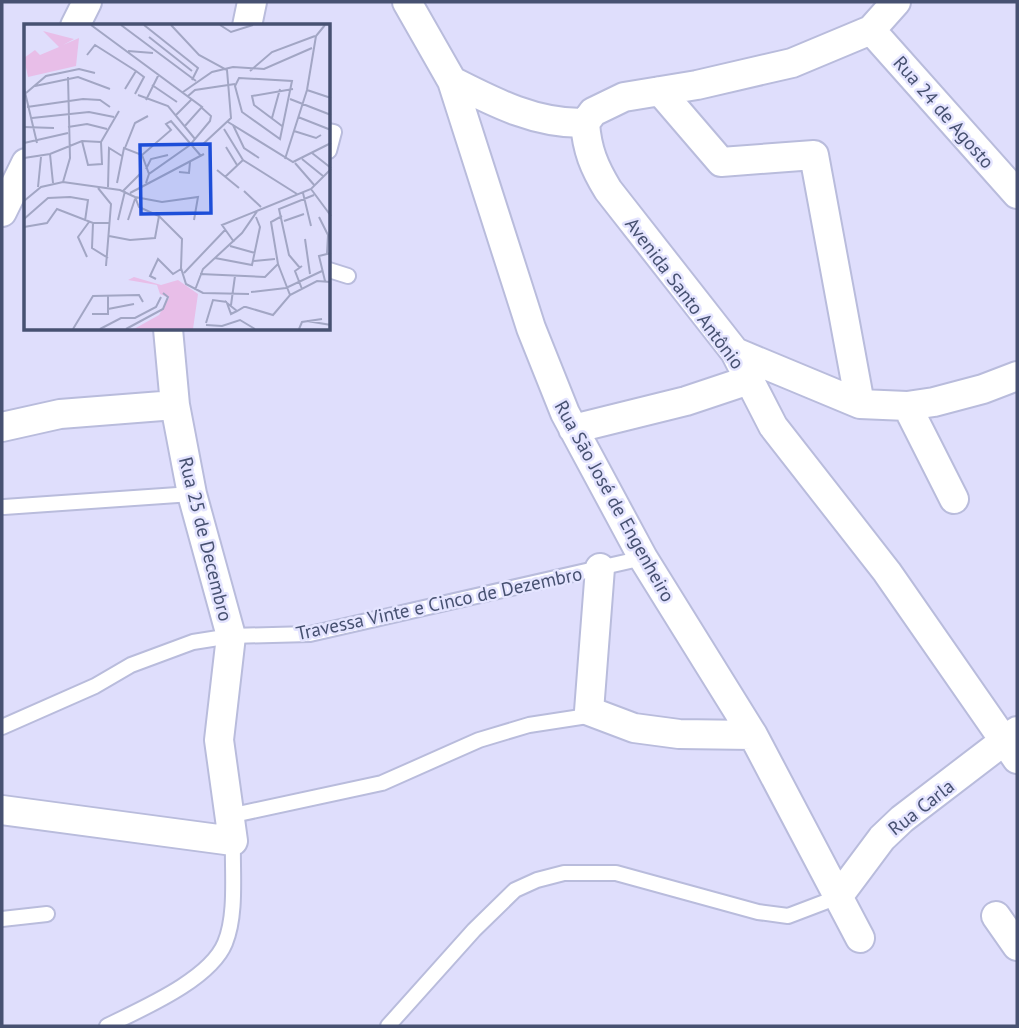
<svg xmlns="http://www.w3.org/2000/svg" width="1019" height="1028" font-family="'PT Sans',sans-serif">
<rect width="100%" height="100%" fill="#dfdefc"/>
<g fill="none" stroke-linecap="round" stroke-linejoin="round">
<g stroke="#b9bcdc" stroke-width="18">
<path id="lane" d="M 329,131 L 334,132 L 329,151
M 329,270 L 348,276
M 4,507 L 192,494
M 2,727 L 95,686 L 131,665 L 193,642 L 231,636 L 310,634 L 643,558
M 229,816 L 382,783 L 479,740 L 529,725 L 594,715
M 2,919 L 47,914
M 107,1026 C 141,1009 210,980 225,943 C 237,914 232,872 233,841
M 388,1026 L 474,930 L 515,890 L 537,880 L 564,873 L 616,873 L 758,912 L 788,916 L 838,897"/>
</g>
<g stroke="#b9bcdc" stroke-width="32">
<path id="street" d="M 407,2 L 452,81 L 531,328 L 565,413 L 643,558 L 753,735 L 860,938
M 75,26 L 87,2
M 247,26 L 252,2
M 871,30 L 1017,194
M 452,81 C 495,103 536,124 585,123
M 660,91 L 721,162 L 814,155 L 860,404
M 585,123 C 587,150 594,167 608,190 L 735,352 L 773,426 L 887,572 L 1017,759
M 585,123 L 593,112 L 624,97 L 697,85 L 792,63 L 871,30 L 896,2
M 2,212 L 26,163
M 735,352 L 860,404 L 907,406 L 934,402 L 983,389 L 1017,376
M 907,406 L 954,499
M 2,427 L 60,414 L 175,405
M 573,429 L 686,401 L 749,380
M 600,568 L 589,711 L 634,728 L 679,734 L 753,735
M 2,810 L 233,841 L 219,740 L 231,636 L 192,494 L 175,405 L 168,329
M 838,897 L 882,838 L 902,819 L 1017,731
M 996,916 L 1017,946"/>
</g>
<use href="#lane" stroke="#fff" stroke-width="14"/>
<use href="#street" stroke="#fff" stroke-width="28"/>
</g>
<g text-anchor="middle" stroke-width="5" stroke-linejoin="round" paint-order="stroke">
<g font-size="19" fill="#475171" stroke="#e4e4ff">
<text transform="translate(944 112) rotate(49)" y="7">Rua 24 de Agosto</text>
<text transform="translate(685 293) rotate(53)" y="7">Avenida Santo Antônio</text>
<text transform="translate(615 501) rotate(61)" y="7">Rua São José de Engenheiro</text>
<text transform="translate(206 539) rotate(76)" y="7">Rua 25 de Decembro</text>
<text transform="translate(439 603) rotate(-12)" y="7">Travessa Vinte e Cinco de Dezembro</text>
<text transform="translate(921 807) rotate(-38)" y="7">Rua Carla</text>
</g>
</g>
<g transform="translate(24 24)">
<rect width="306" height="306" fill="#dfdefc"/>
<path d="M 19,7 L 50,15 L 39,21 L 55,14 L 52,42 L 4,53 L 0,34 L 11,26 L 16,31 L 35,23 ZM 110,253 L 137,261 L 154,256 L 174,270 L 169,305 L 110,305 L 135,291 L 145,274 L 136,270 L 133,261 L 104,256 Z" fill="#e8bee8"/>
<path fill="none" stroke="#a2a6c4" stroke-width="2" d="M 67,1 L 178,83 L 160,103M 97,1 L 172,57M 120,1 L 174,44 L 168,56M 147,1 L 175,31 L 203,46 L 207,94 L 178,121M 196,1 L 207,8 L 229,1M 125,13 L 168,47M 104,27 L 129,29M 63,31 L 71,21 L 112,47 L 120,53 L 111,70M 226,47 L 248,28 L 291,12M 215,54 L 268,57 L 256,115 L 218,88 L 211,62 ZM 128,61 L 153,78M 11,62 L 54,53 L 86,65M 0,64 L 13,119M 101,65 L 112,47M 283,66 L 307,74M 159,68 L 188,48 L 209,43 L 240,45 L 288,24M 2,69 L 22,52 L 55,45 L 71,49M 114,71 L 144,82 L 171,115M 164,72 L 171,66 L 211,60M 266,75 L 307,91M 122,76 L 135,50M 3,83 L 59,75 L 76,76 L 86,83M 152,91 L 168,75M 274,93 L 307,106M 8,94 L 65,88 L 90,93M 248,94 L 256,65M 204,98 L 269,138 L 307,119M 209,101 L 220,124 L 235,134M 258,102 L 230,81 L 228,72 L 269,65M 0,103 L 30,104M 44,103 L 63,100 L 83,105M 200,105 L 219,136 L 273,170M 270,107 L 292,114 L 297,111M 58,117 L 64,141 L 78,140 L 77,118 L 95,87M 0,119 L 44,109M 202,123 L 213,141M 101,124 L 111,99 L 124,92M 288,129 L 307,144M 26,130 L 29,159M 118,131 L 147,106 L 142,100 L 147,97 L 177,132M 0,134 L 26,130 L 58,117 L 77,118M 261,135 L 283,66 L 292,12 L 301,1M 278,135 L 299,152M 271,139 L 291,162M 122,145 L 127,135 L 144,131M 193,146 L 215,164M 155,148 L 165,149 L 166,138M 201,153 L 219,136M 39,158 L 46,134 L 44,53M 93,159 L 100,124 L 118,131 L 125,150M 122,159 L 125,150 L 166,121 L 186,97 L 187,92 L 178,84M 14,163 L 17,133M 84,163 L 85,124 L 98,132M 74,164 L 87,180 L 82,242M 287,165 L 307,192M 99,167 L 116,150M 220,167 L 237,183M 106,169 L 180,130M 279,169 L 287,202M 111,173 L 115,183 L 135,192 L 158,215 L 157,244 L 162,260 L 179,269 L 225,270M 111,173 L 138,178 L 174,173 L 170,196M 0,177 L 17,163 L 39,158 L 96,166 L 111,173M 295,193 L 304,211 L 303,230M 0,195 L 24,174 L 46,173 L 64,176 L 61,197M 94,196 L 101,167M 104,196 L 111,175M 260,197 L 280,190M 69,199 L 68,224 L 84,234M 0,203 L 23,199 L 33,185 L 69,199 L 86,199M 85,212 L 106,216 L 131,214 L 135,192M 281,215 L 286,250M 210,218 L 198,201 L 287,165 L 307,145M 206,222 L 231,229M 63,233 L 54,213 L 65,198M 191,234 L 228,241 L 236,203 L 232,193M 229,237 L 251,235M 254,240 L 266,271M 276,244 L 265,231 L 255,185 L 290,171M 160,249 L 201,206M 176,250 L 241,253 L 254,240 L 247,198 L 258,192M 132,255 L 126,252 L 134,235 L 149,250 L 157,245M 301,257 L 295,232 L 307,229M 278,265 L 271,247 L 278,242M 171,266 L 179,245 L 218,209 L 234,186M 227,268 L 262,264 L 298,247M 207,281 L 211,252M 84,285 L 110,280M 213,287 L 203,279 L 207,290 L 213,287 L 220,283 L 222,283 L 249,291 L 266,271 L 293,257 L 307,258M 68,290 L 84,290 L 84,271M 283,297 L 307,301M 182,299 L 189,276 L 203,278M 182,301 L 198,302 L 216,296 L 231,305M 49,305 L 69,272 L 115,271 L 119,278M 76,305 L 97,294 L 111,294 L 132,283 L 137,273M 102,305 L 139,285 L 144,273 L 139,269M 275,305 L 278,298 L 298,295"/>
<path fill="#1d4ed8" fill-opacity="0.15" stroke="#1d4ed8" stroke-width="3.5" d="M 186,120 L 187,189 L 117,190 L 116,121 Z"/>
<rect width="306" height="306" fill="none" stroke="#475171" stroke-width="3.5"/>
</g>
<rect width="1019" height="1028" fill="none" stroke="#475171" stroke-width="7"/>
</svg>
